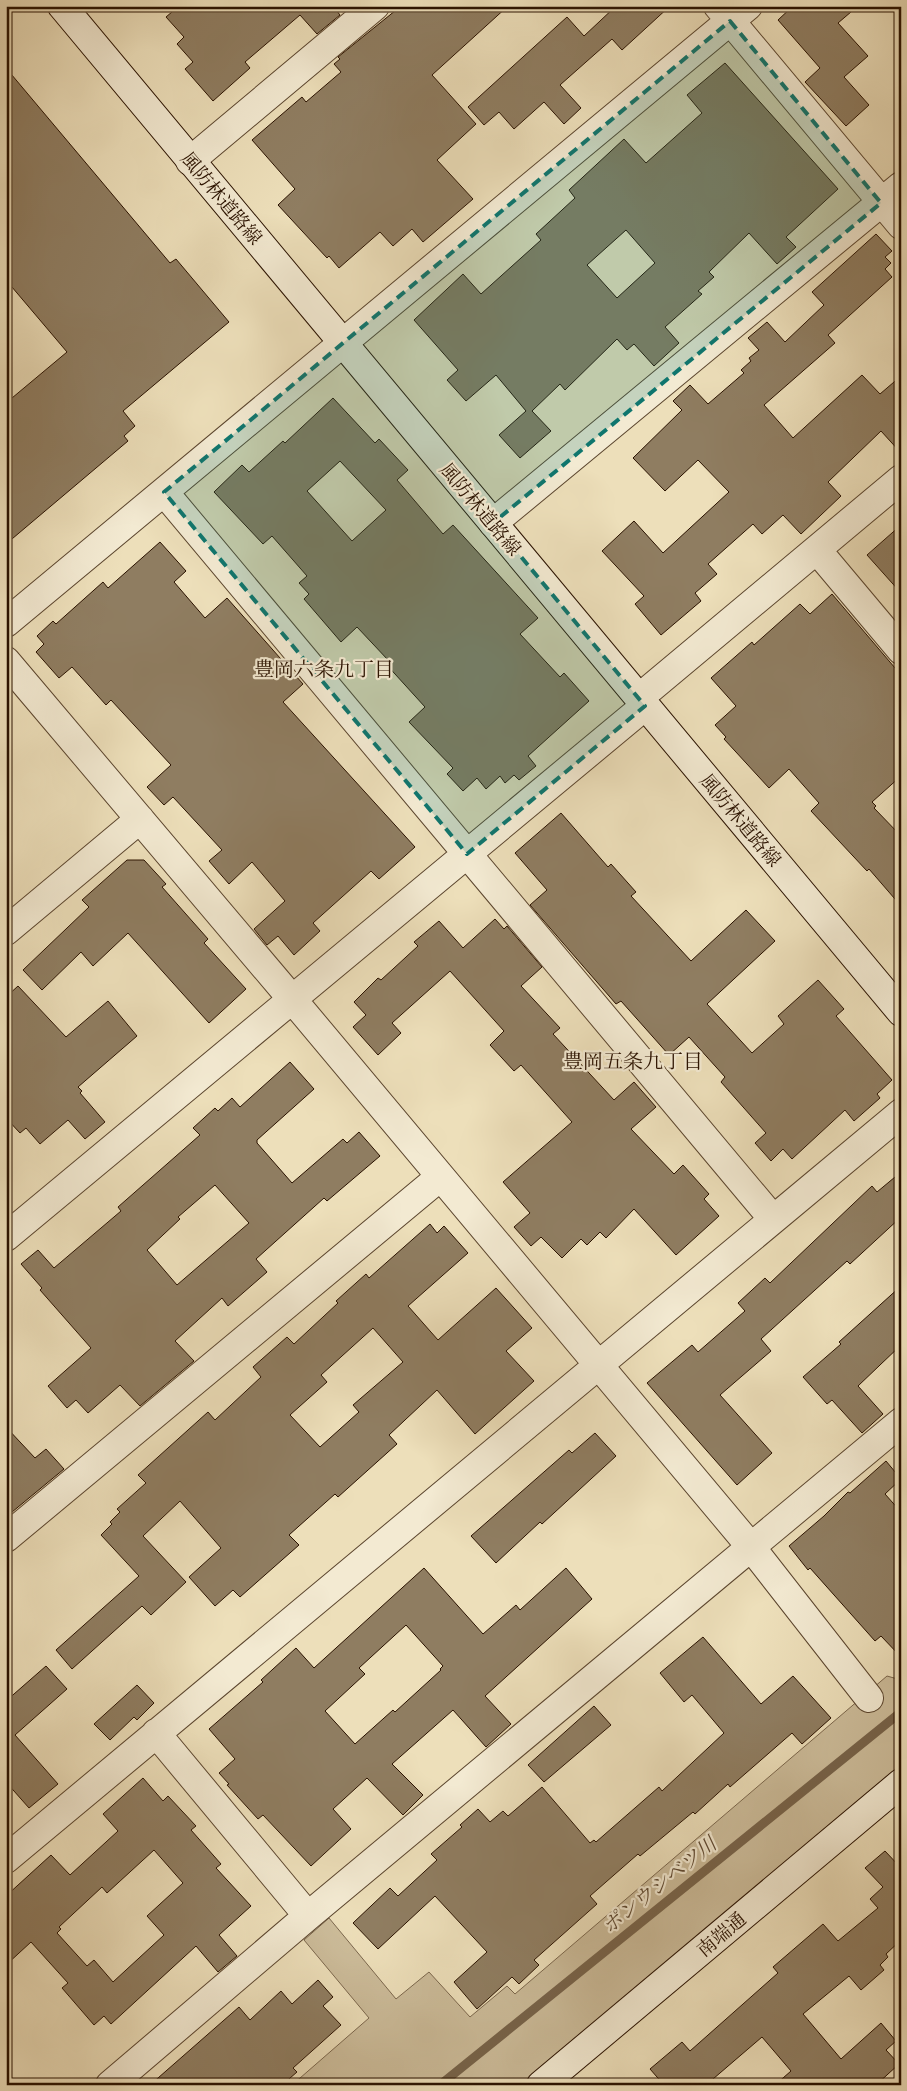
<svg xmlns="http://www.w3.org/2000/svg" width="907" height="2091" font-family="'IM FELL Double Pica','Noto Serif JP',serif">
<rect width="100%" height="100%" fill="#eddfba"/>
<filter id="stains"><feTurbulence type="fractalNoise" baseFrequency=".004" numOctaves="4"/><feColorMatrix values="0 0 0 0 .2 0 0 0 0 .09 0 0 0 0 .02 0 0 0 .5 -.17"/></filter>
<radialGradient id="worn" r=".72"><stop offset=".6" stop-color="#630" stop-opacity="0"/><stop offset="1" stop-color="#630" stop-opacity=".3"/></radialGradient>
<path fill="#ccbc9a" stroke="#7b674d" d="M 887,1676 L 901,1680 L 901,1783 L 542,2085 L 292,2085 L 369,2018 L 304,1940 L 329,1918 L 396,1999 L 429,1972 L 470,2017 L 507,1986 L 515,1994 Z"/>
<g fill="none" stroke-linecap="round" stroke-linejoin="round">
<path stroke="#77634a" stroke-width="9" d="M 440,2085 L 901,1712"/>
</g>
<path fill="#8f7d61" stroke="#2a1200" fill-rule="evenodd" d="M 179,6 L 333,6 L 340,15 L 317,34 L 300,15 L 245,62 L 250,68 L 213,101 L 185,69 L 193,62 L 177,44 L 184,37 L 166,17 Z
M 401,6 L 508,6 L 432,75 L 476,124 L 437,160 L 473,199 L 423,242 L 412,229 L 393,246 L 380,232 L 339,268 L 329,256 L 327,258 L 278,205 L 295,189 L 252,140 L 302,97 L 306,102 L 341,72 L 334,64 L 340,59 L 338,57 Z
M 616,6 L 670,6 L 622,50 L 612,39 L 560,85 L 581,108 L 564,124 L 544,102 L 514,129 L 499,112 L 484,125 L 468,107 L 567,17 L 584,36 Z
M 793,6 L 858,6 L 838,23 L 868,56 L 844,77 L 869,105 L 846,126 L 805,82 L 820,68 L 778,20 Z
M 725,63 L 838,189 L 786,237 L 796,247 L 777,264 L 749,233 L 709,272 L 714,277 L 698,291 L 702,294 L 665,327 L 679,343 L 654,366 L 634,344 L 627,350 L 617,339 L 565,390 L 560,384 L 532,411 L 551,431 L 520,458 L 499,435 L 526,411 L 496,375 L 466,401 L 447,380 L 458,370 L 414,320 L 463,274 L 481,294 L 541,240 L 536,234 L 575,198 L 569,190 L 624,139 L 646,163 L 702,113 L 687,95 ZM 626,230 L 655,263 L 617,298 L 587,265 Z
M 6,68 L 170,263 L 176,259 L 229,322 L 123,411 L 135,426 L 124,436 L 128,441 L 6,544 L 6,403 L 67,352 L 6,280 Z
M 876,234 L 892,251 L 885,257 L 891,263 L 885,269 L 892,277 L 828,335 L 835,343 L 764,405 L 793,438 L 862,375 L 880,394 L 901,376 L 901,453 L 881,431 L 828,482 L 841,496 L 801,534 L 783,515 L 762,534 L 753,524 L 708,564 L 717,574 L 695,593 L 701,601 L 661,635 L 635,604 L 644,596 L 602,551 L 634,521 L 663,553 L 729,492 L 698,460 L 665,491 L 633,458 L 682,410 L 673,401 L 690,385 L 708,404 L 744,373 L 741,370 L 751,361 L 749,358 L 759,350 L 748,338 L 767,322 L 785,342 L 824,305 L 812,292 Z
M 333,398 L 375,443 L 379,439 L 408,470 L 397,480 L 443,534 L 453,525 L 538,618 L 520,634 L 560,677 L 564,673 L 589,701 L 528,756 L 536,766 L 519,780 L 514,775 L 505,783 L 500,776 L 486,789 L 477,778 L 463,791 L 447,774 L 453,768 L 409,722 L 425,707 L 385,663 L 388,660 L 357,627 L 341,642 L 304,599 L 309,594 L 299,583 L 307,576 L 272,536 L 263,544 L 214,492 L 242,465 L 249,472 L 283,441 L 285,443 ZM 340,461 L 386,510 L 352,541 L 307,491 Z
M 901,525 L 901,593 L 867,555 Z
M 160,542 L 186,571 L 174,582 L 205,618 L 227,598 L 303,684 L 283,702 L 415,847 L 379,879 L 371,871 L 313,923 L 320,931 L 294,955 L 278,936 L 267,945 L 254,929 L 285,901 L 252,862 L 229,884 L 209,861 L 222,850 L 173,797 L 164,805 L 147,787 L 171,765 L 111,700 L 106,705 L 72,667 L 59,678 L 36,652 L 44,644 L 37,636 L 53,621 L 56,624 L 103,582 L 108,588 Z
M 832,594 L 901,675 L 901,776 L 872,802 L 876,806 L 874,808 L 901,836 L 901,906 L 869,869 L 867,871 L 811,811 L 819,803 L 789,769 L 769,788 L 724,739 L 726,737 L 715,725 L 736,706 L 711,678 L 752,642 L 754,645 L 800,604 L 810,614 Z
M 561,813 L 608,867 L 611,864 L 636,892 L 631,896 L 691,961 L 746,910 L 775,941 L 707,1004 L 752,1053 L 784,1024 L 778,1016 L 818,980 L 844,1009 L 836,1016 L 892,1080 L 877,1094 L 880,1098 L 854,1121 L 845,1110 L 792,1159 L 783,1149 L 771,1161 L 755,1143 L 766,1133 L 721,1082 L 725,1077 L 689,1037 L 669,1055 L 621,1001 L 616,1004 L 530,905 L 547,890 L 515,853 Z
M 127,860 L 144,860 L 166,884 L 162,887 L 208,939 L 204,943 L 246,989 L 209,1023 L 128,933 L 93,966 L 81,952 L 42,990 L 23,970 L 89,907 L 82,900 Z
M 495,919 L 504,929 L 507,926 L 542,967 L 521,986 L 560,1028 L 553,1034 L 614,1100 L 634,1082 L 656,1107 L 631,1129 L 674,1174 L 683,1165 L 709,1194 L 704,1199 L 719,1216 L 676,1255 L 634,1209 L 606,1238 L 600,1232 L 587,1245 L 581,1239 L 562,1258 L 541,1237 L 531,1246 L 514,1227 L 530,1213 L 503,1182 L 572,1122 L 521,1065 L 514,1071 L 490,1045 L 504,1031 L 450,971 L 392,1023 L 401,1033 L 378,1055 L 353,1027 L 366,1015 L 354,1002 L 378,978 L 381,980 L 418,946 L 414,942 L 439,921 L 463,948 Z
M 18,986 L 66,1037 L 108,1001 L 137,1036 L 78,1087 L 82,1091 L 80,1093 L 105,1122 L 85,1139 L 68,1120 L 40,1144 L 26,1128 L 20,1133 L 6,1118 L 6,997 Z
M 290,1062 L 314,1089 L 257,1140 L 257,1143 L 292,1183 L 343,1139 L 347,1143 L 359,1132 L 380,1156 L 327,1201 L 324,1198 L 256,1259 L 267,1272 L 228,1306 L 222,1298 L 175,1341 L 194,1361 L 140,1406 L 120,1385 L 88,1413 L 76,1400 L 67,1408 L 48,1386 L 91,1348 L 40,1290 L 42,1288 L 21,1264 L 38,1250 L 54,1268 L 121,1211 L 118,1207 L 200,1135 L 193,1128 L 215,1108 L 218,1111 L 232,1098 L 240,1107 ZM 215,1185 L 249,1223 L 177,1285 L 147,1250 L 180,1219 L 178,1217 Z
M 901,1172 L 901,1217 L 850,1264 L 847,1261 L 761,1339 L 771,1351 L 720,1395 L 772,1453 L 737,1485 L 647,1383 L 692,1345 L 698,1352 L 745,1311 L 738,1303 L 765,1278 L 770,1283 L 872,1186 L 877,1192 Z
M 430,1224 L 437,1233 L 444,1226 L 468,1253 L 408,1306 L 438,1340 L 496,1288 L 532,1328 L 506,1351 L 534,1381 L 475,1434 L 437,1390 L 389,1435 L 397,1444 L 338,1497 L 335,1494 L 289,1535 L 299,1545 L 240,1597 L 233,1590 L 215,1606 L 189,1577 L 221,1548 L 180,1501 L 143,1536 L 186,1582 L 151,1615 L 142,1606 L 72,1669 L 56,1650 L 139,1576 L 101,1535 L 112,1524 L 110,1522 L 120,1512 L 117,1509 L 146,1483 L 138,1475 L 208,1412 L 215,1420 L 261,1377 L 253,1367 L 287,1337 L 294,1344 L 338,1303 L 336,1301 L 366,1274 L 369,1278 ZM 373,1328 L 403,1362 L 353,1405 L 359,1412 L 320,1447 L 290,1415 L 327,1382 L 321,1375 Z
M 901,1286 L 901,1345 L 858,1386 L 883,1414 L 862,1433 L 832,1400 L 827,1404 L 803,1377 L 841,1344 L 839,1342 Z
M 6,1427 L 35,1458 L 46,1449 L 64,1469 L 6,1517 Z
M 595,1433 L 616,1456 L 542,1524 L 540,1522 L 496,1563 L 471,1536 L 569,1450 L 572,1453 Z
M 886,1461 L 901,1479 L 885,1494 L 901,1512 L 901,1657 L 881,1636 L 875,1641 L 810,1568 L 808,1570 L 789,1546 L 824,1516 L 848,1492 L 850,1493 Z
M 424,1568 L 483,1634 L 516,1605 L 520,1610 L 566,1568 L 592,1599 L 485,1696 L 511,1724 L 486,1747 L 453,1710 L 392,1764 L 423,1795 L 403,1815 L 367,1778 L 333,1809 L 351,1829 L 311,1866 L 263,1815 L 258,1819 L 227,1785 L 229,1784 L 219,1773 L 235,1759 L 209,1729 L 263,1682 L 261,1680 L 296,1648 L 314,1668 ZM 406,1625 L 443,1666 L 440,1669 L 441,1670 L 395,1712 L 393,1710 L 355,1744 L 325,1711 L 365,1674 L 359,1668 Z
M 703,1637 L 761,1704 L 793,1676 L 831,1718 L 802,1744 L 792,1733 L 730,1787 L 728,1784 L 695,1814 L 693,1812 L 640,1856 L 638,1854 L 590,1896 L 597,1904 L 534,1960 L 539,1965 L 519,1984 L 512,1977 L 477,2009 L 454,1982 L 487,1952 L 435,1896 L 378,1949 L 353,1923 L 390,1888 L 398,1896 L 437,1860 L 431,1854 L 462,1827 L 460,1825 L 478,1809 L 490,1822 L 503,1811 L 508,1816 L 542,1787 L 590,1843 L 594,1840 L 596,1842 L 659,1787 L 662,1791 L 724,1733 L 692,1695 L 684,1702 L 660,1673 Z
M 46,1666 L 67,1689 L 15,1735 L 58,1784 L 29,1808 L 6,1782 L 6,1701 Z
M 137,1685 L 154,1703 L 137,1720 L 134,1717 L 110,1740 L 94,1724 Z
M 594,1706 L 611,1725 L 544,1782 L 528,1765 Z
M 143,1778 L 163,1801 L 168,1796 L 196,1826 L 191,1830 L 221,1864 L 216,1868 L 251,1906 L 219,1935 L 237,1956 L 218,1972 L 196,1946 L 111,2024 L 104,2016 L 94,2025 L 62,1988 L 68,1983 L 31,1942 L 6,1965 L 6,1896 L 51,1855 L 70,1875 L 118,1831 L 103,1814 ZM 154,1850 L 183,1883 L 147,1916 L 164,1935 L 113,1982 L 94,1960 L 87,1966 L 57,1933 L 61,1929 L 59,1927 L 102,1887 L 107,1893 Z
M 885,1851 L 901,1868 L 901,1940 L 886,1954 L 888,1957 L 880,1965 L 884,1970 L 861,1990 L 849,1976 L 803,2014 L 841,2059 L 881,2023 L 896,2041 L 886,2050 L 899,2064 L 876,2085 L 775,2085 L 791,2071 L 762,2037 L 706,2085 L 664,2085 L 650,2069 L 682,2042 L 690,2051 L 778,1973 L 773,1967 L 823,1924 L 838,1941 L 878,1908 L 870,1899 L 883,1887 L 865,1868 Z
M 318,1980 L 333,1997 L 323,2006 L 341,2025 L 293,2068 L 297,2072 L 282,2085 L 150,2085 L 239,2007 L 250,2020 L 281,1991 L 292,2004 Z"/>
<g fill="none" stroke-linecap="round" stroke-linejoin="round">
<g stroke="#5b452e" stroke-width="30">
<path id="street" d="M 718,6 L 901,225
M 190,161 L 375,6
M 164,492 L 773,1219
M 493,523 L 901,186
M 817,550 L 901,650
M 6,623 L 748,6
M 6,661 L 292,999 L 751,1547 L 869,1698
M 639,698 L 901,479
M 6,931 L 140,819
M 6,1237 L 645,706
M 6,1538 L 440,1177
M 156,1733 L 308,1916
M 6,1859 L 901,1113
M 110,2085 L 308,1916 L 901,1422"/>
</g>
<g stroke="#2a1200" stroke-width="30">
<path id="secondary" d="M 62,6 L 901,1012
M 541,2085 L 901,1783"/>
</g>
<use href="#street" stroke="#f3ead2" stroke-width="28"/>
<use href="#secondary" stroke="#f3ead2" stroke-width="28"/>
</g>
<path fill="#0f766e" fill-opacity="0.2" stroke="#0f766e" stroke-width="4" stroke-dasharray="10 6" stroke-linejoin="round" d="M 730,21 L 881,203 L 493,523 L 645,706 L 467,854 L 164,492 Z"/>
<g text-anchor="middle" stroke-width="4.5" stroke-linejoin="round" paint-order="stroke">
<g font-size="19" fill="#2a1200" stroke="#f3ead2">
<text transform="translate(222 198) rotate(50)" y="7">風防林道路線</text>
<text transform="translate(481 509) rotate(50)" y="7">風防林道路線</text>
<text transform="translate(741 820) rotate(50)" y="7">風防林道路線</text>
<text transform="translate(721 1934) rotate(-40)" y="7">南端通</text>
</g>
<g font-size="20" fill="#2a1200" stroke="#f3ead2">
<text x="324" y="676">豊岡六条九丁目</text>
<text x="633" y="1068">豊岡五条九丁目</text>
</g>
<g font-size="20" font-style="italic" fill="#5e4831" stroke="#f3ead2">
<text transform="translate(659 1885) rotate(-39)" y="7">ポンウシベツ川</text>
</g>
</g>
<rect width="907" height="2091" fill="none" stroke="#eddfba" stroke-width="25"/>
<rect x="8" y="8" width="892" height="2076" fill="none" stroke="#2a1200" stroke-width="2.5"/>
<rect x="12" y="12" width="882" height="2066" fill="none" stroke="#2a1200"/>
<rect width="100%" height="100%" filter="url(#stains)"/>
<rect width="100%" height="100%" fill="url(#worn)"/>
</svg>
